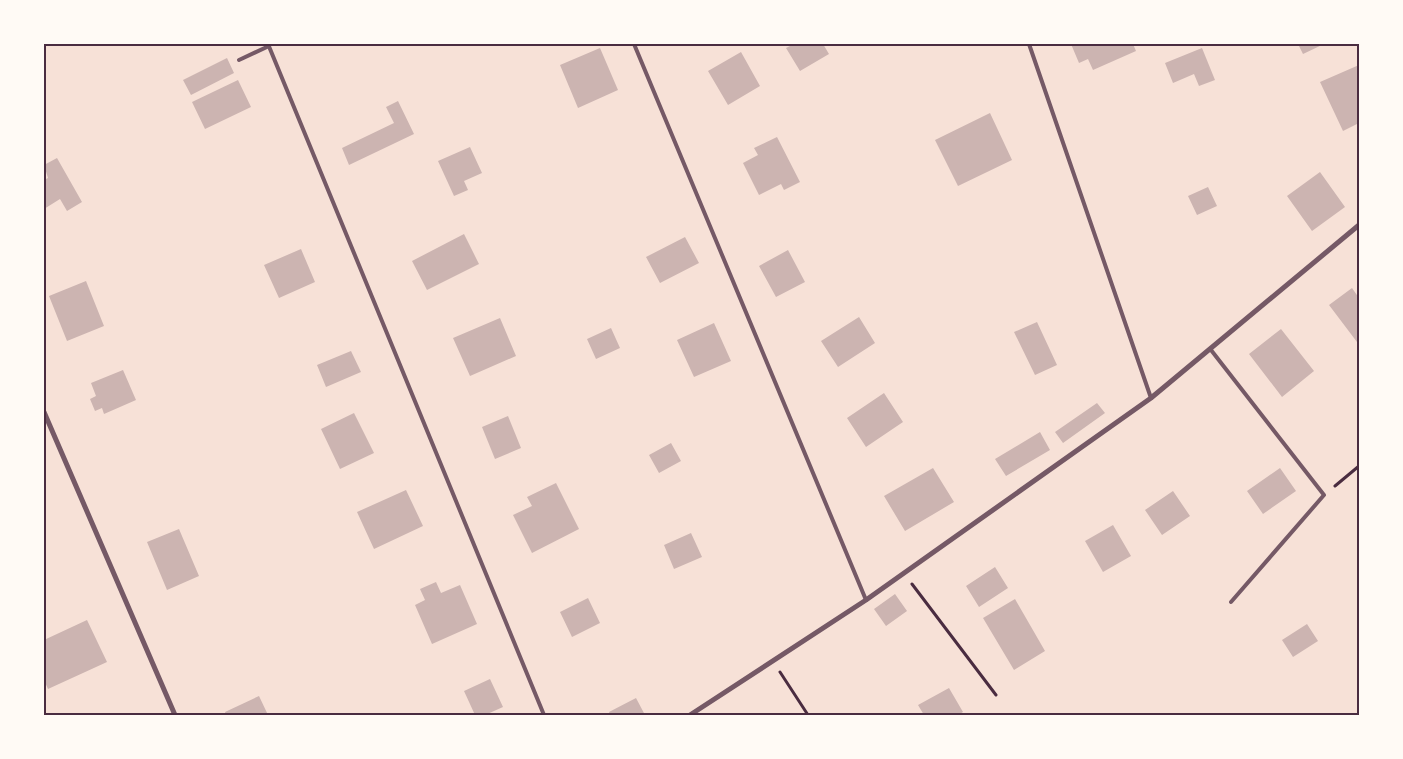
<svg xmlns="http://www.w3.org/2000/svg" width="1403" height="759" font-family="Ubuntu,sans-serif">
<rect width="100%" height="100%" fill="#f7e1d7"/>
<path fill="#ccb4b1" d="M 794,44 L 823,44 L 829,54 L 800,71 L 786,48 Z
M 1071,44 L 1133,44 L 1136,51 L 1093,70 L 1088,59 L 1079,63 Z
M 1298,44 L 1324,44 L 1303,54 Z
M 600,48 L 618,90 L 578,108 L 560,65 Z
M 1202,48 L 1215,80 L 1199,86 L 1194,74 L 1173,83 L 1165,63 Z
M 741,52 L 760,86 L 728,105 L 708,71 Z
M 227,58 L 234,73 L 191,95 L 183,80 Z
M 1359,65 L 1359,123 L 1343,131 L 1320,82 Z
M 238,80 L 251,107 L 205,129 L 192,102 Z
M 398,101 L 414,134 L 349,165 L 342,148 L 394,123 L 386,107 Z
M 990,113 L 1012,160 L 958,186 L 935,140 Z
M 777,137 L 800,182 L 784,190 L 781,184 L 759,195 L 743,163 L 758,155 L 754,148 Z
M 470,147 L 482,173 L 464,181 L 468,190 L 454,196 L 438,161 Z
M 57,158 L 82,202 L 67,211 L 60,199 L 44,209 L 44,180 L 48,178 L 44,165 Z
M 1320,172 L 1345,207 L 1312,231 L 1287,196 Z
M 1208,187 L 1217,206 L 1197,215 L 1188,196 Z
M 464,234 L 479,264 L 427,290 L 412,261 Z
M 685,237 L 699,263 L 660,283 L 646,257 Z
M 301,249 L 315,282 L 279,298 L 264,265 Z
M 788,250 L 805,282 L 776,297 L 759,266 Z
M 86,281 L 104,326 L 67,341 L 49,296 Z
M 1352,288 L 1359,298 L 1359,341 L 1357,342 L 1329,305 Z
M 859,317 L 875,343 L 838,367 L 821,341 Z
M 500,318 L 516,356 L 470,376 L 453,338 Z
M 1037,322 L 1057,365 L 1035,375 L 1014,332 Z
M 714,323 L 731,361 L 694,377 L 677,340 Z
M 611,328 L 620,348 L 596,359 L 587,339 Z
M 1281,329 L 1314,371 L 1282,397 L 1249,354 Z
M 351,351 L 361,372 L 326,387 L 317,365 Z
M 123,370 L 136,400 L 104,414 L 102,408 L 95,411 L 90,399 L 96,396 L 91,383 Z
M 884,393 L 903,422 L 866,447 L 847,418 Z
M 1097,403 L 1105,413 L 1063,443 L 1055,432 Z
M 354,413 L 374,453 L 340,469 L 321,429 Z
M 508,416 L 521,448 L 495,459 L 482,427 Z
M 1040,432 L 1050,450 L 1006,476 L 995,459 Z
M 671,443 L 681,461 L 659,473 L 649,455 Z
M 933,468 L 954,502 L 905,531 L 884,496 Z
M 1280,468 L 1296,491 L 1263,514 L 1247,491 Z
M 556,483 L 579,529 L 532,553 L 513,515 L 532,506 L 527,497 Z
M 406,490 L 423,526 L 374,549 L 357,512 Z
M 1173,491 L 1190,516 L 1162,535 L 1145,510 Z
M 1113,525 L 1131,556 L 1103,572 L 1085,541 Z
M 179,529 L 199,576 L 167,590 L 147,542 Z
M 691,533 L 702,557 L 674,569 L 664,545 Z
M 995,567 L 1008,588 L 979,607 L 966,586 Z
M 436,582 L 441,593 L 460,585 L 477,624 L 432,644 L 415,605 L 425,600 L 420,589 Z
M 895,594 L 907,611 L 886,626 L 874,609 Z
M 588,598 L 600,623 L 572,637 L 560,612 Z
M 1015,599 L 1045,651 L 1014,670 L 983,618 Z
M 87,620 L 107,662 L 48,689 L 44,680 L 44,640 Z
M 1307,624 L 1318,641 L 1293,657 L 1282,640 Z
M 490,679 L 503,707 L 485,715 L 475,715 L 464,691 Z
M 949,688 L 963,712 L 958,715 L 924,715 L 918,705 Z
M 259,696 L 268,715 L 226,715 L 225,712 Z
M 636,698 L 645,715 L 610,715 L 609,712 Z"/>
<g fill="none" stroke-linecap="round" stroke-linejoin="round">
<path stroke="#4a2c40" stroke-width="3" d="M 1335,486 L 1359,466
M 912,584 L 996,695
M 780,672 L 808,715"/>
<path stroke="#755966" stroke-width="4" d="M 268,44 L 544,715
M 634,44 L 866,600
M 1029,44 L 1151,398
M 239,60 L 269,46
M 1211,350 L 1324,495 L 1231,602"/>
<path stroke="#755966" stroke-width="5" d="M 44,412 L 175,715
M 690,715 L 866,600 L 1151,398 L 1359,225"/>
</g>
<rect width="1403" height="759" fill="none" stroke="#fffaf5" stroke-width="90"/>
<rect x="45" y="45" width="1313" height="669" fill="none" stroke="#4a2c40" stroke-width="2"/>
</svg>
